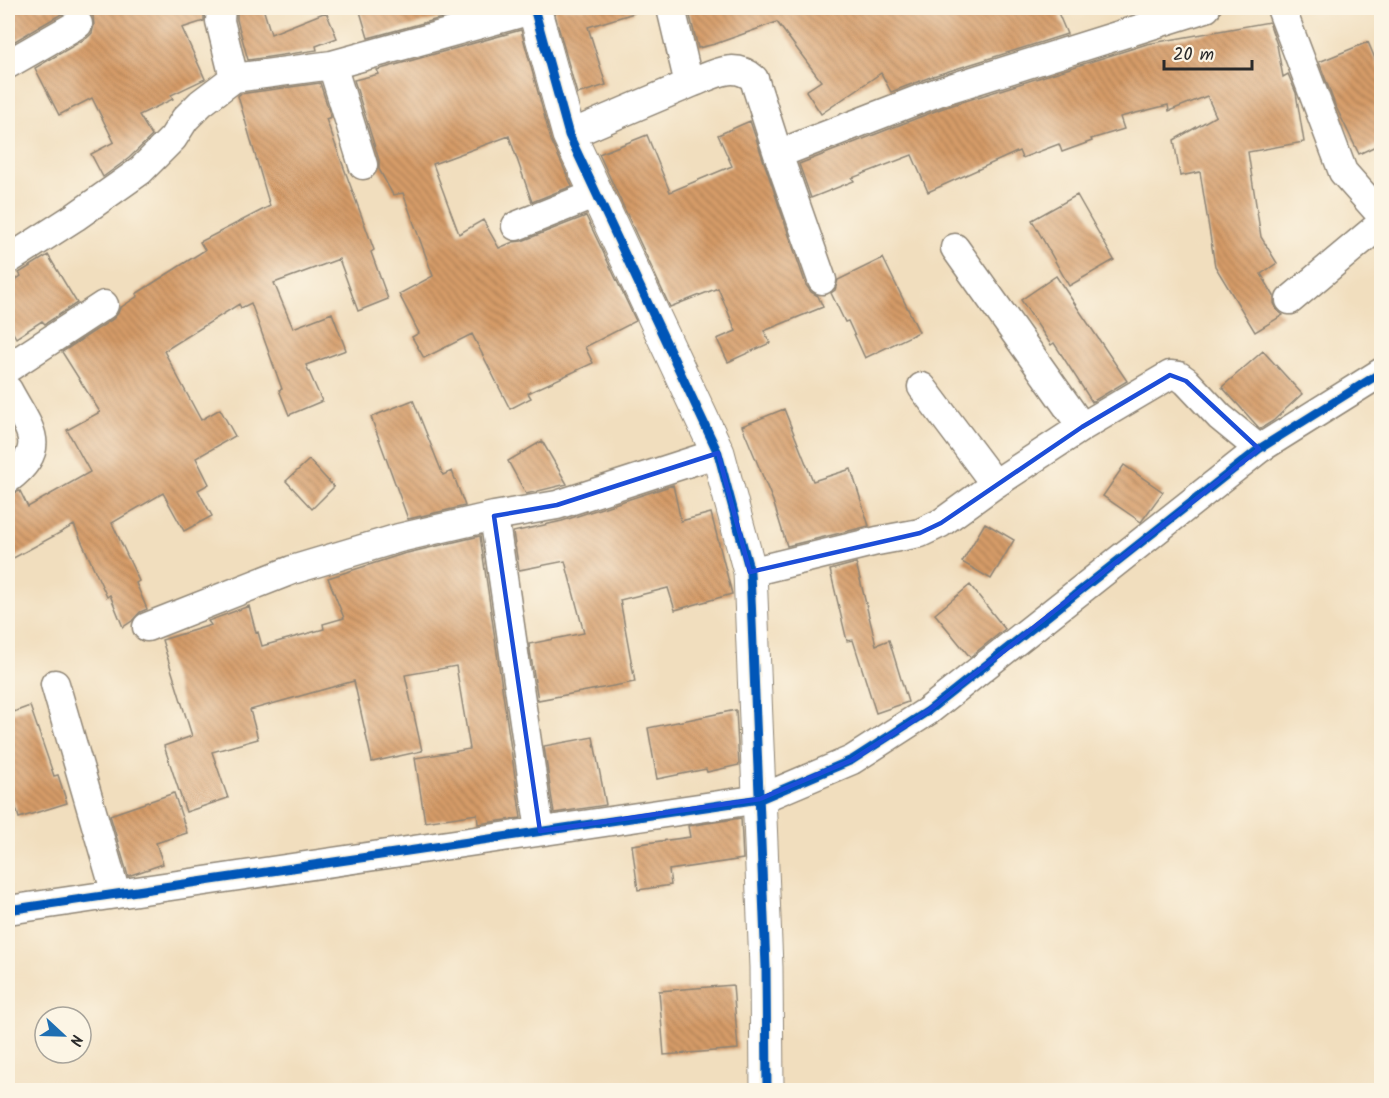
<svg xmlns="http://www.w3.org/2000/svg" width="1389" height="1098" font-family="Kalam,sans-serif">
<defs>
<pattern id="building-back-hatch" width="6" height="6" patternUnits="userSpaceOnUse" patternTransform="scale(1.5)"><rect width="6" height="6" fill="#d59b67"/><path d="M-1 5l2 2M0 0l6 6M5-1l2 2" fill="none" stroke="#ad7f55"/></pattern>
</defs>
<rect width="100%" height="100%" fill="#fcf5e5"/>
<filter id="ink" filterUnits="userSpaceOnUse"><feTurbulence type="fractalNoise" baseFrequency=".0167" numOctaves="2"/><feDisplacementMap in="SourceGraphic" scale="12" xChannelSelector="R" yChannelSelector="G"/><feConvolveMatrix kernelMatrix="1 2 1 2 8 2 1 2 1" color-interpolation-filters="sRGB"/></filter>
<filter id="wash" filterUnits="userSpaceOnUse"><feTurbulence type="fractalNoise" baseFrequency=".008" numOctaves="4" result="noise"/><feDisplacementMap in="SourceGraphic" scale="24" xChannelSelector="R" yChannelSelector="G"/><feGaussianBlur stdDeviation="1.35" result="paint"/><feColorMatrix in="noise" values="0 0 0 0 0 0 0 0 0 0 0 0 0 0 0 0 0 1.4 0 .05"/><feComposite in="paint" operator="in"/></filter>
<g filter="url(#wash)">
<rect width="100%" height="100%" fill="#f1debe"/>
<g id="blocks">
<path fill="url(#building-back-hatch)" d="M 8,8 L 204,8 L 204,21 L 182,28 L 205,79 L 171,95 L 173,99 L 139,115 L 152,136 L 129,158 L 103,177 L 91,154 L 114,142 L 92,98 L 59,115 L 35,68 L 87,38 L 92,33 L 94,25 L 93,16 L 86,10 L 79,8 L 70,9 L 8,45 Z
M 246,8 L 263,8 L 271,34 L 326,12 L 337,38 L 316,46 L 317,50 L 248,60 L 237,20 L 237,10 Z
M 359,8 L 478,8 L 368,38 Z
M 553,8 L 633,8 L 634,13 L 588,27 L 606,85 L 577,94 Z
M 688,8 L 1056,8 L 1067,34 L 933,76 L 891,92 L 881,73 L 821,114 L 806,91 L 821,81 L 777,22 L 715,44 L 698,48 Z
M 1269,22 L 1277,45 L 1283,77 L 1288,74 L 1296,93 L 1304,142 L 1248,152 L 1261,237 L 1277,263 L 1261,274 L 1274,296 L 1274,303 L 1277,310 L 1283,315 L 1255,332 L 1215,266 L 1200,172 L 1180,176 L 1174,140 L 1216,116 L 1207,96 L 1169,111 L 1168,105 L 1120,117 L 1124,129 L 1091,139 L 1092,141 L 1062,152 L 1059,144 L 1022,158 L 1019,151 L 928,192 L 912,155 L 852,178 L 854,181 L 811,198 L 799,164 L 943,108 L 1147,44 Z
M 521,30 L 551,140 L 572,186 L 532,202 L 509,136 L 433,164 L 459,234 L 483,220 L 499,248 L 513,242 L 522,241 L 586,216 L 636,321 L 585,347 L 593,363 L 528,393 L 531,398 L 510,409 L 472,334 L 424,358 L 412,337 L 419,333 L 399,294 L 433,276 L 403,193 L 393,195 L 379,169 L 379,160 L 354,80 L 379,74 L 377,70 Z
M 1368,42 L 1382,75 L 1382,143 L 1359,154 L 1335,105 L 1319,62 Z
M 320,83 L 331,117 L 326,119 L 374,250 L 371,252 L 388,299 L 358,311 L 339,259 L 274,283 L 293,328 L 332,313 L 346,350 L 306,365 L 322,401 L 289,415 L 279,390 L 282,389 L 251,303 L 241,308 L 239,304 L 164,351 L 201,420 L 220,409 L 235,436 L 196,458 L 209,484 L 198,490 L 212,516 L 184,531 L 163,493 L 112,523 L 139,581 L 136,583 L 147,609 L 140,612 L 132,621 L 123,627 L 110,595 L 107,597 L 74,525 L 8,561 L 8,495 L 20,491 L 28,507 L 90,472 L 67,430 L 100,412 L 62,352 L 113,319 L 118,313 L 120,308 L 138,296 L 136,294 L 205,250 L 200,242 L 270,206 L 238,96 L 240,94 Z
M 750,121 L 806,285 L 811,292 L 818,296 L 823,307 L 764,331 L 770,343 L 728,362 L 717,339 L 736,331 L 718,288 L 670,307 L 599,154 L 647,135 L 670,192 L 732,166 L 718,135 Z
M 1077,195 L 1114,260 L 1069,286 L 1032,220 Z
M 48,255 L 77,303 L 45,324 L 42,321 L 16,338 L 8,324 L 8,285 L 21,276 L 19,273 Z
M 883,258 L 919,332 L 865,358 L 848,321 L 845,322 L 831,293 L 835,290 L 838,280 Z
M 1056,276 L 1127,381 L 1092,402 L 1054,343 L 1051,345 L 1021,300 Z
M 1263,351 L 1302,394 L 1273,421 L 1260,429 L 1222,387 Z
M 413,400 L 443,475 L 452,471 L 465,506 L 408,519 L 371,417 Z
M 784,409 L 813,481 L 851,469 L 869,526 L 787,546 L 773,501 L 742,426 Z
M 542,441 L 567,484 L 526,494 L 508,461 Z
M 309,460 L 334,487 L 312,509 L 286,481 Z
M 1124,465 L 1163,492 L 1141,522 L 1103,496 Z
M 673,485 L 681,521 L 711,513 L 732,594 L 675,610 L 668,588 L 620,600 L 635,682 L 538,700 L 529,644 L 584,633 L 565,561 L 519,570 L 513,532 L 562,521 Z
M 985,523 L 1014,540 L 991,579 L 962,562 Z
M 480,536 L 521,818 L 478,824 L 477,814 L 425,822 L 415,758 L 470,749 L 456,666 L 405,675 L 422,751 L 372,762 L 354,681 L 250,710 L 258,739 L 212,752 L 228,798 L 186,812 L 164,746 L 192,736 L 162,640 L 211,625 L 208,621 L 249,606 L 256,633 L 258,632 L 262,646 L 324,629 L 323,624 L 344,618 L 328,578 L 403,554 Z
M 856,563 L 876,645 L 889,640 L 908,702 L 876,713 L 853,640 L 847,641 L 830,570 Z
M 970,585 L 1005,629 L 970,657 L 935,614 Z
M 30,706 L 54,776 L 58,775 L 67,803 L 19,818 L 8,782 L 8,714 Z
M 736,710 L 739,765 L 707,772 L 706,769 L 657,779 L 648,728 Z
M 593,737 L 606,805 L 554,813 L 544,746 Z
M 174,793 L 187,833 L 156,843 L 163,864 L 128,876 L 110,815 Z
M 741,818 L 743,859 L 669,870 L 671,885 L 638,890 L 632,845 L 690,837 L 688,826 Z
M 733,985 L 738,1049 L 664,1055 L 659,991 Z"/>
</g>
</g>
<g filter="url(#ink)">
<use href="#blocks" fill-opacity="0" stroke="#8e8474" stroke-width="1.5"/>
<g fill="none" stroke-linecap="round" stroke-linejoin="round">
<g stroke="#8e8474" stroke-width="31">
<path id="minor" d="M 1281,8 L 1343,172 L 1382,216
M 8,64 L 78,24
M 234,78 L 332,65
M 689,84 C 711,76 734,60 754,79 L 778,154 L 938,92 L 1206,8
M 569,135 L 689,84 L 671,8
M 778,154 L 822,280
M 363,165 L 332,65 L 535,9
M 516,226 L 596,194
M 955,248 L 1082,427
M 8,260 L 75,217 L 140,171 L 173,138 L 185,119 L 201,103 L 234,78 L 220,21 L 221,8
M 1290,300 L 1382,223
M 8,368 L 104,305
M 922,387 L 995,484 L 1082,427 L 1170,375 L 1179,376 L 1186,381 L 1220,417 L 1259,449
M 8,390 C 28,428 51,447 8,479
M 494,516 L 540,831
M 750,572 L 877,541 L 920,533 L 941,523 L 995,484
M 147,627 L 292,570 L 399,538 L 494,516 L 557,505 L 718,453
M 55,684 L 116,894
M 8,910 L 760,799 L 852,760 L 928,711 L 1259,449 L 1382,372"/>
</g>
<g stroke="#8e8474" stroke-width="35">
<path id="tertiary" d="M 534,8 L 569,135 L 718,453 L 750,572 L 766,967 L 767,1090"/>
</g>
<use href="#minor" stroke="#fff" stroke-width="28"/>
<use href="#tertiary" stroke="#fff" stroke-width="33"/>
<g stroke="#fcf5e5" stroke-width="13">
<path id="cycleway" d="M 534,8 L 569,135 L 718,453 L 750,572 L 766,967 L 767,1090
M 8,910 L 760,799 L 852,760 L 928,711 L 1259,449 L 1382,372"/>
</g>
<use href="#cycleway" stroke="#0057b8" stroke-width="9"/>
</g>
</g>
<path fill="none" stroke="#1d4ed8" stroke-width="4.5" stroke-linejoin="round" d="M 1170,375 L 1186,381 L 1259,449 L 928,711 L 852,760 L 760,799 L 540,831 L 494,516 L 557,505 L 718,453 L 750,572 L 920,533 L 941,523 L 1082,427 Z"/>
<rect width="1389" height="1098" fill="none" stroke="#fcf5e5" stroke-width="30"/>
<g transform="translate(63 1035) rotate(112)"><circle r="28" fill="#fcf5e5" stroke="#a8a49b" stroke-width="1.5"/>
<path d="M0-4.5L10 22L0 15L-10 22Z" fill="#1f6fb2"/>
<text y="-9" font-size="16" font-weight="bold" text-anchor="middle" fill="#2b2b2b">N</text>
</g>
<path d="M1164 60v9h88v-9" fill="none" stroke="#2b2b2b" stroke-width="3"/>
<text x="1173" y="60" font-size="18" fill="#2b2b2b" stroke="#fcf5e5" stroke-width="4.5" paint-order="stroke">20 m</text>
</svg>
